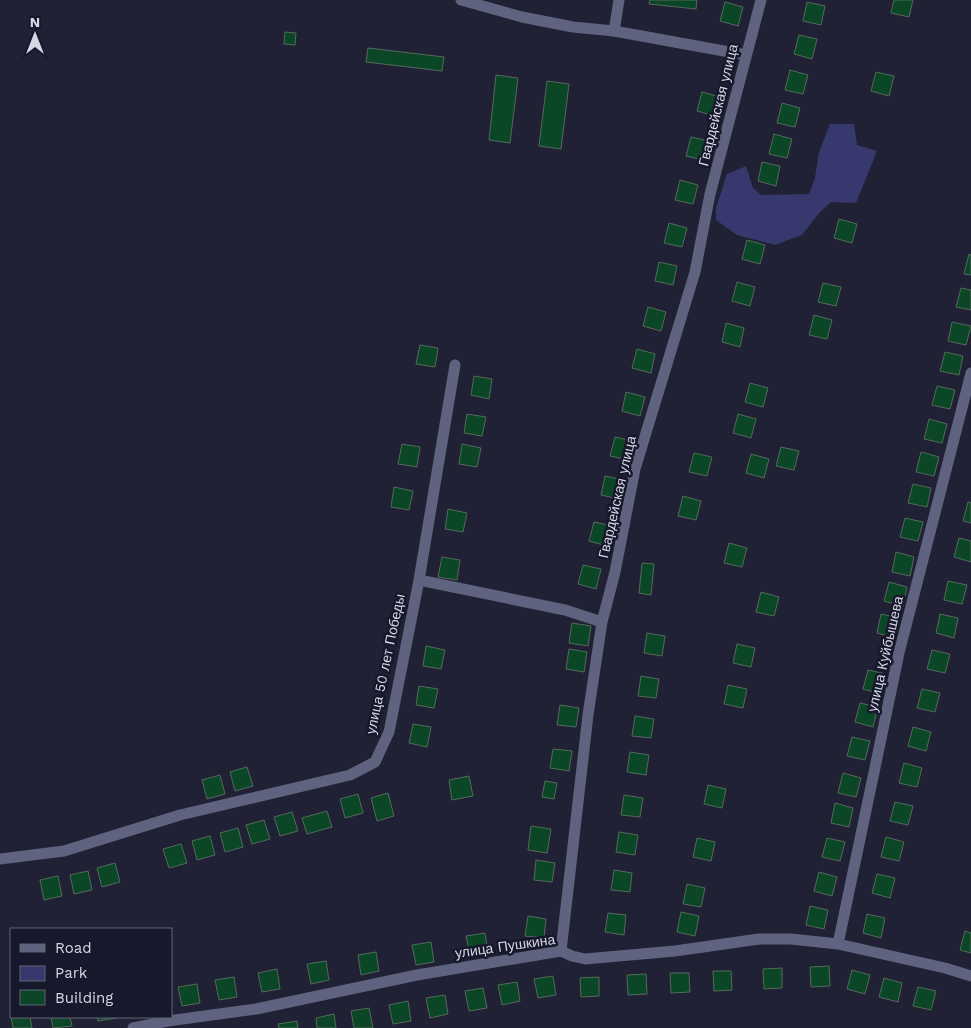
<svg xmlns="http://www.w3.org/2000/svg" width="971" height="1028" font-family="'Work Sans',sans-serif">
<rect width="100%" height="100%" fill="#202135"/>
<path fill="#37396e" d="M 830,124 L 854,124 L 857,145 L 877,151 L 856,203 L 831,202 L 819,213 L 802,235 L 775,245 L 737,235 L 716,220 L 716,208 L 727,174 L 746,166 L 753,188 L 761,195 L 809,194 L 815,178 L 819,152 Z"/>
<path fill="#0b4627" stroke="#546a5b" d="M 650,0 L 697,0 L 696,9 L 649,4 Z
M 894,0 L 913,0 L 909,17 L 891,13 Z
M 725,2 L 743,7 L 738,26 L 720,21 Z
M 807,2 L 825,6 L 821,25 L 803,21 Z
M 285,32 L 296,33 L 295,45 L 284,44 Z
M 799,35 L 817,39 L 812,59 L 794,54 Z
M 368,48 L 444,57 L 442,71 L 366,62 Z
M 790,70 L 808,75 L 803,94 L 785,90 Z
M 876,72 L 894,76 L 889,96 L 871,91 Z
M 496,75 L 518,78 L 510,143 L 489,140 Z
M 547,81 L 569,84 L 561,149 L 539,146 Z
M 702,92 L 720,97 L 715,116 L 697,111 Z
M 782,103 L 800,108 L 795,127 L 777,123 Z
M 774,134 L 792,139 L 787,158 L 769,154 Z
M 691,137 L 709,141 L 704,160 L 686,156 Z
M 762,162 L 780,166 L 776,186 L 758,181 Z
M 680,180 L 698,185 L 693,204 L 675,200 Z
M 839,219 L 857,224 L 852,243 L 834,238 Z
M 669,223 L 687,228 L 682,247 L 664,243 Z
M 747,240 L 765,245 L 760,264 L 742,259 Z
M 969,254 L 971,255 L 971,275 L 964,274 Z
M 659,262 L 677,266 L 673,285 L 655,281 Z
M 737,282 L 755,287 L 750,306 L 732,301 Z
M 823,283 L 841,287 L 836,306 L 818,302 Z
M 961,288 L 971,290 L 971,310 L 956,307 Z
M 648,307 L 666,312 L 661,331 L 643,326 Z
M 814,315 L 832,320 L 827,339 L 809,335 Z
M 952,322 L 971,326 L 966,345 L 948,341 Z
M 726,323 L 744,328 L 740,347 L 722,342 Z
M 420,345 L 438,348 L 435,367 L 416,364 Z
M 637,349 L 655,354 L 651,373 L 632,368 Z
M 945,352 L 963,356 L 959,375 L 940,371 Z
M 474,376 L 492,379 L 489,399 L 471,395 Z
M 750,383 L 768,388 L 763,407 L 745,402 Z
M 937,386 L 955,390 L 950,409 L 932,405 Z
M 626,392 L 645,397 L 640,416 L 622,411 Z
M 467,414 L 486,417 L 482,436 L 464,433 Z
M 738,414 L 756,419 L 751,438 L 733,433 Z
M 929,419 L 947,424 L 942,443 L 924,439 Z
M 615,437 L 633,441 L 629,460 L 610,456 Z
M 402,444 L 420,447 L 417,467 L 398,464 Z
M 462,444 L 481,448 L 477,467 L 459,464 Z
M 781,447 L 799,451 L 794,470 L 776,466 Z
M 921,452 L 939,457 L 934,476 L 916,472 Z
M 694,453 L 712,457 L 707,476 L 689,472 Z
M 751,454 L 769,459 L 764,478 L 746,473 Z
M 605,476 L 624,480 L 619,499 L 601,495 Z
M 913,484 L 931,488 L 927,507 L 908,503 Z
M 394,487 L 413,491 L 409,510 L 391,507 Z
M 683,496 L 701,501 L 696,520 L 678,516 Z
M 968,502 L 971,503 L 971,523 L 963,521 Z
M 448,509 L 467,513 L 463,532 L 445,529 Z
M 905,518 L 923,522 L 918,541 L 900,537 Z
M 594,522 L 612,526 L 607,546 L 589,541 Z
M 959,538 L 971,541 L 971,562 L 954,557 Z
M 729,543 L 747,548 L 742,567 L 724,563 Z
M 896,552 L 914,557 L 910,576 L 892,572 Z
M 442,557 L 460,560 L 457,580 L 438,577 Z
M 642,563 L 654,564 L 651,595 L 639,593 Z
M 583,565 L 601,569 L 596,589 L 578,584 Z
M 948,581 L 967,585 L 962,604 L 944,600 Z
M 889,582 L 907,587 L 903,606 L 884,601 Z
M 761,592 L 779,597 L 774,616 L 756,612 Z
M 881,614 L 899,618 L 895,638 L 877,633 Z
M 940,614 L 958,618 L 954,638 L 936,633 Z
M 572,623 L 591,626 L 588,646 L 569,643 Z
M 647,633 L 665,636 L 662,656 L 644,653 Z
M 737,644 L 755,648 L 751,667 L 733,663 Z
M 426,646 L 445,650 L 441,669 L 423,666 Z
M 569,649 L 587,652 L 584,672 L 566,669 Z
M 932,650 L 950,654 L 945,673 L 927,669 Z
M 868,670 L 886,674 L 881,694 L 863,689 Z
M 641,676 L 659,679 L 656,698 L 638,696 Z
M 728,685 L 747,689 L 743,708 L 724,704 Z
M 419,686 L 438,689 L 434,708 L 416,705 Z
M 922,689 L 940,693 L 935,712 L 917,708 Z
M 860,703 L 878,707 L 873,727 L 855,722 Z
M 560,705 L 579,708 L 576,727 L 557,725 Z
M 635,716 L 654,719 L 651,738 L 632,736 Z
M 413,724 L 431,727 L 427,747 L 409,743 Z
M 913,727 L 931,732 L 926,751 L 908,746 Z
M 852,737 L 870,741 L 865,760 L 847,756 Z
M 553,749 L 572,751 L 569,771 L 550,768 Z
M 630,752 L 649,755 L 646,775 L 627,772 Z
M 904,763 L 922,768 L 917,787 L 899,783 Z
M 247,767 L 253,786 L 235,791 L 230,772 Z
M 843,773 L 861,778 L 856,797 L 838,793 Z
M 220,775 L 225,794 L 207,799 L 202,780 Z
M 469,776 L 473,796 L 452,800 L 449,780 Z
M 545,781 L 557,783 L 554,799 L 542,797 Z
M 708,785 L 726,789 L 722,808 L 704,804 Z
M 388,793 L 394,816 L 377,821 L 371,798 Z
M 358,794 L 363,813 L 345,818 L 340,799 Z
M 624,795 L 643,798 L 640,817 L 621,815 Z
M 895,802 L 913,806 L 908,825 L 890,821 Z
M 835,803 L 853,808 L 849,827 L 831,823 Z
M 327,811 L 332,827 L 307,834 L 302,818 Z
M 292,812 L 298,831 L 280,836 L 274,817 Z
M 264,820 L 270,839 L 252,844 L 246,825 Z
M 531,826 L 551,829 L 547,853 L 528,850 Z
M 238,828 L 243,847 L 225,852 L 220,833 Z
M 619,832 L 638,835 L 635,855 L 616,852 Z
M 210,836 L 215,855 L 197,860 L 192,841 Z
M 886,837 L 904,842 L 899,861 L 881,857 Z
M 697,838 L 715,842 L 711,861 L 693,857 Z
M 827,838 L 845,842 L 840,861 L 822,857 Z
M 181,844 L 187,863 L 169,868 L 163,849 Z
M 536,860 L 555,863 L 552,882 L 534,880 Z
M 115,863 L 120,882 L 102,887 L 97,868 Z
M 614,870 L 632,873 L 630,892 L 611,890 Z
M 88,871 L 92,890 L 74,894 L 70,875 Z
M 819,872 L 837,877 L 832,896 L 814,891 Z
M 877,874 L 895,878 L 890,898 L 872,893 Z
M 58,876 L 62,896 L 44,900 L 40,880 Z
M 687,884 L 705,888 L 701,907 L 683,904 Z
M 810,906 L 828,910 L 824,929 L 806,925 Z
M 681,912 L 699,916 L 695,936 L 677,932 Z
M 608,913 L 626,915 L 624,935 L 605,932 Z
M 867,914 L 885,918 L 881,938 L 863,933 Z
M 528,916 L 546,919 L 544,938 L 525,936 Z
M 965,931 L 971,933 L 971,953 L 960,950 Z
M 485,933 L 488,952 L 470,955 L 466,936 Z
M 431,942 L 434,962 L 416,965 L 412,945 Z
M 376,952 L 379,971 L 361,975 L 358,955 Z
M 326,961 L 329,980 L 311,984 L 307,964 Z
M 829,966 L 830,986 L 811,987 L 810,967 Z
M 782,968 L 782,988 L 764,989 L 763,969 Z
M 277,969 L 280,989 L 262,992 L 258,973 Z
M 852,970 L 870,975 L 865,994 L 847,989 Z
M 713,971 L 731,971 L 732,990 L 714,991 Z
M 670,973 L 689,973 L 690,992 L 671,993 Z
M 646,974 L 647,994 L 628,995 L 627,975 Z
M 553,976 L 556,995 L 538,998 L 534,979 Z
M 234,977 L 237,997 L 219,1000 L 215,980 Z
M 599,977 L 599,996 L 581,997 L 580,978 Z
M 884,978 L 902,983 L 898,1002 L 879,997 Z
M 517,982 L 520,1001 L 502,1005 L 498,985 Z
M 197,984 L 200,1003 L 182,1006 L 178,987 Z
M 918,987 L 936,991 L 931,1010 L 913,1006 Z
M 483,988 L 487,1008 L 469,1011 L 465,991 Z
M 445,995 L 448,1014 L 430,1018 L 426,998 Z
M 408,1001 L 411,1021 L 393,1024 L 389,1005 Z
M 369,1008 L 373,1028 L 354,1028 L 351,1011 Z
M 334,1014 L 336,1028 L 317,1028 L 316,1018 Z
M 11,1017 L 30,1017 L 32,1028 L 13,1028 Z
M 51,1017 L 70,1017 L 72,1026 L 53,1028 Z
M 97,1017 L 116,1017 L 116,1018 L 98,1021 Z
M 297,1021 L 298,1028 L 279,1028 L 278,1024 Z"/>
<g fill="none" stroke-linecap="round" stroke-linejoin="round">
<path stroke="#60637f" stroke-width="11" d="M 461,0 L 522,17 L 573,27 L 614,31 L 746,55
M 614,31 L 619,0
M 419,580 L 565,610 L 602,622
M 0,859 L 64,851 L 180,815 L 350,775 L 375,762 L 389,732 L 419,580 L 455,365
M 838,944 L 899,653 L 971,373
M 561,951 L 588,715 L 602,622 L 615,572 L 635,469 L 695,272 L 710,194 L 761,0
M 133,1028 L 168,1021 L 256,1009 L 417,975 L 561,951 L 572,956 L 585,959 L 675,951 L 759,939 L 791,939 L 838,944 L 945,968 L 971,976"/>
</g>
<g text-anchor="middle" stroke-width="5" stroke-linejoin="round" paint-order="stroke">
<g font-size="14" fill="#d5d7e4" stroke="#17182b">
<text transform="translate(718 105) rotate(-76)" y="5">Гвардейская улица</text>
<text transform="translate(617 497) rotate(-77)" y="5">Гвардейская улица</text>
<text transform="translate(885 654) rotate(-77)" y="5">улица Куйбышева</text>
<text transform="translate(385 664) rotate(-78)" y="5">улица 50 лет Победы</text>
<text transform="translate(505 946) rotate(-8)" y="5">улица Пушкина</text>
</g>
</g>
<rect x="10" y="928" width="162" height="90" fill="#17182b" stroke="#636475"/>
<rect x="20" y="944" width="25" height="8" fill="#60637f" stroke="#636475"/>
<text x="55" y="953" font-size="15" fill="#d5d7e4">Road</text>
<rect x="20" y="966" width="25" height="15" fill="#37396e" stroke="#636475"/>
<text x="55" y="978" font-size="15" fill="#d5d7e4">Park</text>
<rect x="20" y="990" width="25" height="15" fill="#0b4627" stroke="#636475"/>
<text x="55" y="1003" font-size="15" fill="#d5d7e4">Building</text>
<g transform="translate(35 35)" stroke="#17182b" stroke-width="4" paint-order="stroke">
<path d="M0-4L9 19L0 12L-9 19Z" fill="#d5d7e4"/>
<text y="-8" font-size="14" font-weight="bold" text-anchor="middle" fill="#d5d7e4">N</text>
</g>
</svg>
